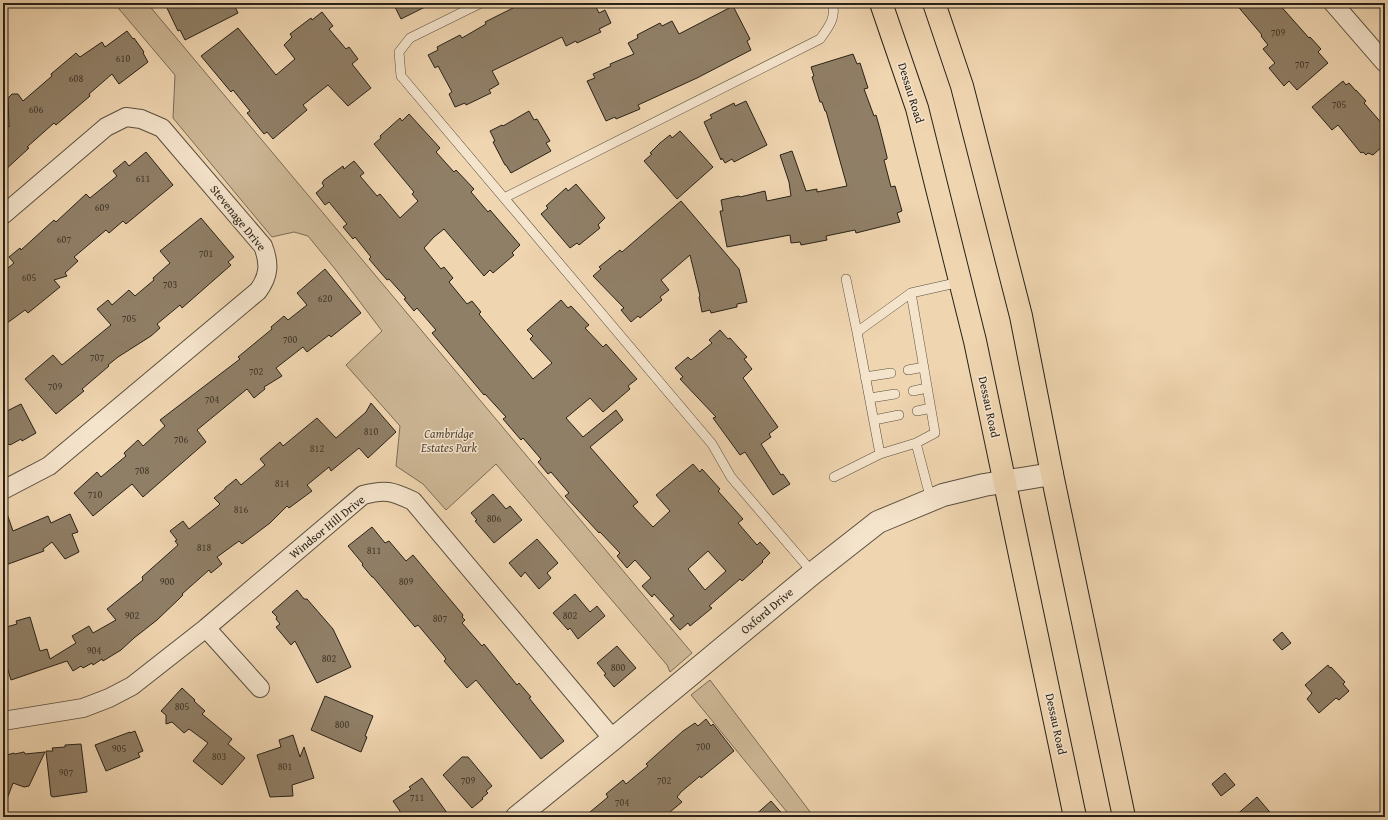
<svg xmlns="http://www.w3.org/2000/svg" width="1388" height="820" font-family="'Gentium Book Plus',serif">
<rect width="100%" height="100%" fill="#efd5b0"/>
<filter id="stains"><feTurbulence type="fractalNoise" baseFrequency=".005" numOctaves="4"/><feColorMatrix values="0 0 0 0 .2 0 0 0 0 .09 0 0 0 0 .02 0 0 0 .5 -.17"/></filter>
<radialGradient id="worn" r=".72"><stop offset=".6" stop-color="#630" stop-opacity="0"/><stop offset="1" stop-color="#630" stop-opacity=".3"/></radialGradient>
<path fill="#cdb796" stroke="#7b6c57" d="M 114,3 L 147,3 L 692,653 L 670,672 L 667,665 L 496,464 L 446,510 L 423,484 L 396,466 L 400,426 L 346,365 L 382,331 L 335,269 L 308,236 L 294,232 L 272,237 L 173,118 L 175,75 Z
M 710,680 L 814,817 L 791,817 L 691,695 Z"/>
<path fill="#907f67" stroke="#292218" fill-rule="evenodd" d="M 173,3 L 233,3 L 238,13 L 185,40 L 180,30 L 178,31 L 166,6 Z
M 393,3 L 433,3 L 401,19 Z
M 523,3 L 594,3 L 599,13 L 605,10 L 611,23 L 599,29 L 601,32 L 577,43 L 576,41 L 566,46 L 562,37 L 492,71 L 499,84 L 489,90 L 491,93 L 466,105 L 465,103 L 455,107 L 449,94 L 452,92 L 438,66 L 435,68 L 428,55 L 438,50 L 437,47 L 460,35 L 462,38 L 486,24 L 485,22 Z
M 1235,3 L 1278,3 L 1309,38 L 1310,37 L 1321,49 L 1318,52 L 1328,63 L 1297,90 L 1289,81 L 1284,86 L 1269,68 L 1275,63 L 1263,49 L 1268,45 L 1261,36 L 1262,35 Z
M 733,6 L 750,39 L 747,41 L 751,50 L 697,78 L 638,105 L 640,109 L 616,119 L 615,117 L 606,121 L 587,81 L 595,78 L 593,74 L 611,66 L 610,64 L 634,54 L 628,43 L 638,38 L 637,35 L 660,23 L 662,26 L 672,21 L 679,34 Z
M 322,12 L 333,26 L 329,29 L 346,49 L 349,47 L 358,59 L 352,64 L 371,88 L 348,106 L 328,85 L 303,105 L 307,110 L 273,139 L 267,132 L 264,134 L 247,113 L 250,111 L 233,90 L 231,92 L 201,56 L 238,28 L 276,75 L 295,59 L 284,45 L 292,37 L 290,34 L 311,18 L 312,20 Z
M 127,31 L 133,39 L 134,38 L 144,52 L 143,53 L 148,62 L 119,84 L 112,74 L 89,94 L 90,96 L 56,125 L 54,123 L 27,147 L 29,148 L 3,172 L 3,121 L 9,127 L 8,98 L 12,94 L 18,94 L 23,101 L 52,76 L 51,74 L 76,53 L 80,57 L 102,42 L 105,47 Z
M 853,54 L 857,64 L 860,63 L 868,88 L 864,89 L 874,116 L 876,115 L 880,129 L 887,157 L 887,159 L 884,160 L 891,187 L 895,186 L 902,211 L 897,213 L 900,222 L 856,233 L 855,230 L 826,236 L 827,240 L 801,245 L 800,242 L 791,243 L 790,235 L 727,247 L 720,211 L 723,211 L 721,200 L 739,196 L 740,197 L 765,191 L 767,201 L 791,196 L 789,182 L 780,155 L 792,151 L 806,191 L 817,189 L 817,192 L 847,186 L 826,111 L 825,111 L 822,102 L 820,102 L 812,77 L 814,76 L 811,67 Z
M 1343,81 L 1346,85 L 1349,83 L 1356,91 L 1356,90 L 1366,101 L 1364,103 L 1385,127 L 1385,144 L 1373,155 L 1368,153 L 1366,155 L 1363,152 L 1361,153 L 1338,125 L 1332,130 L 1312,107 Z
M 746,101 L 767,145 L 734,162 L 732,159 L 725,163 L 722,158 L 721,160 L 704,122 L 712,118 L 710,115 L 734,103 L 735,106 Z
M 529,111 L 534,120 L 537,119 L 550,141 L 546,143 L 551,151 L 511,173 L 506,165 L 505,165 L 493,142 L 495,141 L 490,131 L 502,125 L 503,126 Z
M 409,114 L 440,148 L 436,152 L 454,172 L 456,170 L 474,189 L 471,192 L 488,212 L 490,210 L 520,245 L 512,253 L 514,255 L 493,273 L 490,270 L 484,276 L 444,229 L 434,237 L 424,248 L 441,269 L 444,267 L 453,278 L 449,282 L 467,304 L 472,301 L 481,312 L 479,314 L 533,379 L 552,363 L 530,339 L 533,336 L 527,330 L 561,300 L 568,308 L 571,306 L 589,325 L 585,328 L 603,347 L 606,344 L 637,379 L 628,386 L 630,389 L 603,412 L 590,398 L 566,418 L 583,437 L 616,410 L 623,420 L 590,447 L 638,502 L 633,506 L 653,527 L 670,511 L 656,495 L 693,464 L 700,472 L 702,469 L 720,489 L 718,491 L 743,519 L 738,523 L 757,545 L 760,542 L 770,553 L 762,561 L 763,562 L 742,581 L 740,579 L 709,606 L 712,608 L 690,626 L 688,623 L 680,630 L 670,619 L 674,616 L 654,594 L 652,597 L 642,586 L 651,578 L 635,560 L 627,568 L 617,556 L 620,553 L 600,532 L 599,533 L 565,496 L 569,493 L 551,472 L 548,474 L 538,462 L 541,459 L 523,438 L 521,440 L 503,419 L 506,417 L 485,394 L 484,395 L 432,333 L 436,330 L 417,308 L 414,311 L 404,299 L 406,298 L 389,279 L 387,280 L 369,259 L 371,257 L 355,237 L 353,239 L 343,227 L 347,224 L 329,202 L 325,205 L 316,193 L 324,186 L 322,183 L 324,180 L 343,166 L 344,169 L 354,161 L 364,173 L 360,176 L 377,196 L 380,194 L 400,218 L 418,201 L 412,194 L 414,192 L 374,144 L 381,138 L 380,136 L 400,118 L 402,121 ZM 708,551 L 726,571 L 705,590 L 688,569 Z
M 680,131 L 713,167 L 677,199 L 644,161 L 652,154 L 650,153 L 660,143 L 670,135 L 672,138 Z
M 146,152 L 173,185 L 126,224 L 123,221 L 109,233 L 106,230 L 74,257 L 78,261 L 65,273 L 67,276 L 54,280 L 60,287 L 28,313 L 25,310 L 3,326 L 3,272 L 14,263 L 9,257 L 20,248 L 21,250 L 54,220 L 56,222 L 86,194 L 90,198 L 117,176 L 113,171 L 125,161 L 129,166 Z
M 576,184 L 605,218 L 598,225 L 600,228 L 579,245 L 577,243 L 570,248 L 541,214 L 548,208 L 546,206 L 566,188 L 568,191 Z
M 681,201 L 739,269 L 747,302 L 737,304 L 737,307 L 711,313 L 710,310 L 702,312 L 699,297 L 700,296 L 690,255 L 661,280 L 669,290 L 660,297 L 662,300 L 640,318 L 638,316 L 631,322 L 621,310 L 624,308 L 593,276 L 601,269 L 599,267 L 620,250 L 622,252 Z
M 201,218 L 234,257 L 228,262 L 231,265 L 182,308 L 180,305 L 157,324 L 160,328 L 151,336 L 118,357 L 108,365 L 109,366 L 82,389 L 84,391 L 56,414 L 25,379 L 53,355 L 62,365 L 111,325 L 97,309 L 108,300 L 112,305 L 129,290 L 135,296 L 154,280 L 153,278 L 170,263 L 160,251 Z
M 325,269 L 361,313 L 331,337 L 329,335 L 307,352 L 303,347 L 276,368 L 282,376 L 264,387 L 265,389 L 254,398 L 247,389 L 197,430 L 206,442 L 143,497 L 132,484 L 93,516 L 74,493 L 97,472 L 101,477 L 126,456 L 124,453 L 138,440 L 143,446 L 165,426 L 160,420 L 240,359 L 238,357 L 272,329 L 271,327 L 284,316 L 288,320 L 307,305 L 297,293 Z
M 720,330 L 728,339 L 730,338 L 747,357 L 744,359 L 752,369 L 743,378 L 778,427 L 769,434 L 771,437 L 761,444 L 781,475 L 783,474 L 790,484 L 773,495 L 745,452 L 740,455 L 713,418 L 716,417 L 680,379 L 683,377 L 675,368 L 688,357 L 691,360 L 712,343 L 709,340 Z
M 371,403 L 396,432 L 368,458 L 359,448 L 331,471 L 329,467 L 307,485 L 312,491 L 289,508 L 287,506 L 270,523 L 242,544 L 239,541 L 217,557 L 222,564 L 211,573 L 209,570 L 182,594 L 183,595 L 180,598 L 157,620 L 134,638 L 121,650 L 103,661 L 102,659 L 93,665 L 92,663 L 83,668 L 81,666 L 73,671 L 67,661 L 11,680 L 3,654 L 3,628 L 17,624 L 16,621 L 30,617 L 40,651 L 47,649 L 50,659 L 76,643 L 72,636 L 89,626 L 93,633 L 116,620 L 107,609 L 143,580 L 142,577 L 178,545 L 175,541 L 177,540 L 170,531 L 183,521 L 189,529 L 218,506 L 220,504 L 214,498 L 225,489 L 225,488 L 236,479 L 241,485 L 265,465 L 260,459 L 280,442 L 283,446 L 317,418 L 336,438 L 366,412 Z
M 21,404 L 36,433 L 22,441 L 21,439 L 10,445 L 9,444 L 3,447 L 3,413 Z
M 493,494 L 506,509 L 510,506 L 522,520 L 494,543 L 475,521 L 477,520 L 471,513 Z
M 3,508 L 5,508 L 13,531 L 48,516 L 51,523 L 70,514 L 78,532 L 72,534 L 79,552 L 65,559 L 52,542 L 43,549 L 44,551 L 3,566 Z
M 372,527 L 385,543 L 389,541 L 406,561 L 413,555 L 463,615 L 462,617 L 465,620 L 462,623 L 482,646 L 484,644 L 517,685 L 519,683 L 531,697 L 529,698 L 564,741 L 541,759 L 476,680 L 467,688 L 444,661 L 446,659 L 444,656 L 418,625 L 415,627 L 373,577 L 372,577 L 362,565 L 363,564 L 348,546 Z
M 537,539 L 558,563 L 547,573 L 551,578 L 539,589 L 525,572 L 521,577 L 509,563 Z
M 297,590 L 304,599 L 307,599 L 333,629 L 351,667 L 317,683 L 295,641 L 291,645 L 276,627 L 280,624 L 276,619 L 277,617 L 272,612 Z
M 575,594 L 590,612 L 597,606 L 605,616 L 578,639 L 570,628 L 568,630 L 553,613 Z
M 1282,632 L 1291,643 L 1282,650 L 1273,640 Z
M 617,646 L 636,668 L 614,687 L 604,675 L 606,674 L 597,663 Z
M 1328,665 L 1330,668 L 1331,667 L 1345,682 L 1343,684 L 1349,691 L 1339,700 L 1336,698 L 1319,713 L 1307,699 L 1312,693 L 1305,685 Z
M 182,688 L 195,700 L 194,701 L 205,711 L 202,714 L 232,739 L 228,744 L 245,758 L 222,785 L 193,761 L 208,743 L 189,729 L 184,733 L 172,722 L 166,724 L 166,715 L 161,711 Z
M 325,696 L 373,716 L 365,736 L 367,737 L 361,752 L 311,730 Z
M 706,719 L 711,726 L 713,724 L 734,751 L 701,778 L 700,776 L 681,792 L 677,797 L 682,802 L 664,817 L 584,817 L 608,797 L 606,794 L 623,780 L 626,784 L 638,774 L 648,766 L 646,764 L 683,731 L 695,723 L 698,726 Z
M 135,731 L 143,751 L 138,753 L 140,757 L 106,771 L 95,745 L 130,732 L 130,733 Z
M 293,735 L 300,757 L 304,747 L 314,778 L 292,785 L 293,796 L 270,797 L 257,755 L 281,747 L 279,740 Z
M 81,744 L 87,792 L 53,797 L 51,796 L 46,751 L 53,751 L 52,748 L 65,747 L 65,745 Z
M 24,752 L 25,754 L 45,752 L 29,786 L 24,787 L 13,783 L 4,807 L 3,807 L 3,756 L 14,753 L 15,754 Z
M 462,757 L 468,757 L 492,786 L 486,791 L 488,793 L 482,798 L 483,799 L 472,808 L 443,775 Z
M 1225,773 L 1235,785 L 1221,796 L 1212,784 Z
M 422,778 L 450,817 L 404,817 L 393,801 L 411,789 L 409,787 Z
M 1257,797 L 1274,817 L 1234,817 Z
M 771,801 L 785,817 L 753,817 Z"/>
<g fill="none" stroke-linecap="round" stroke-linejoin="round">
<g stroke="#5a4f3e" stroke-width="10">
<path id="service" d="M 481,3 L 410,38 L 399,52 L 401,76 L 712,444 L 731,477 L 813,573
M 504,198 L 820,39 C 828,28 837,17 832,3
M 846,279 L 857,332
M 911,293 L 857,332 L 880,454 L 916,443
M 908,370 L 924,367
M 865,377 L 891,373
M 913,391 L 927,388
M 870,398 L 895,394
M 917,411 L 931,408
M 874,420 L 899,415
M 834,477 L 880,454
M 931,500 L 916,443 L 935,433 L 911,293 L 960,282"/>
</g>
<g stroke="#5a4f3e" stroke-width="20">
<path id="minor" d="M 1333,3 L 1385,63
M 3,215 L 106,127 L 126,117 L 141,119 L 162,128 L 263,246 C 270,264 269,276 258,291 L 49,466 L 3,490
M 206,628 L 260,688
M 3,721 L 83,708 L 109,698 L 132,686 L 206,628 L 363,495 C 385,489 392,491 413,501 L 613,739"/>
</g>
<g stroke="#5a4f3e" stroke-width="24">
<path id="tertiary" d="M 517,817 L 613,739 L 813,573 L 878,522 L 943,495 L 984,485 L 1052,474"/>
</g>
<g stroke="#292218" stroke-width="24">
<path id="primary" d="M 881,3 L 917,108 L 975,341 L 1075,817
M 934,3 L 962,86 L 1021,316 L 1052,474 L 1124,817"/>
</g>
<use href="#service" stroke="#f5e4cc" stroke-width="9"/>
<use href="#minor" stroke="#f5e4cc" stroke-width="18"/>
<use href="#tertiary" stroke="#f5e4cc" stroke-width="22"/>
<use href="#primary" stroke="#efd5b0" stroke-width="22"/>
</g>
<g text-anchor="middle" stroke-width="3" stroke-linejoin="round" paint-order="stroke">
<g font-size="10" fill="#43392c">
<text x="1278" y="36">709</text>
<text x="123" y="62">610</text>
<text x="1302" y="68">707</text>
<text x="76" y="82">608</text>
<text x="1339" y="108">705</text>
<text x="36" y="113">606</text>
<text x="143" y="182">611</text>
<text x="102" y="211">609</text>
<text x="64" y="243">607</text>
<text x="206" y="257">701</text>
<text x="29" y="281">605</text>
<text x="170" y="288">703</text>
<text x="325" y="302">620</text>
<text x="129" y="322">705</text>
<text x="290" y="343">700</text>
<text x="97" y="361">707</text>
<text x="256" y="375">702</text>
<text x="55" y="390">709</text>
<text x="212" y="403">704</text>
<text x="371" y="435">810</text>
<text x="181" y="443">706</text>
<text x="317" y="452">812</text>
<text x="142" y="474">708</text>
<text x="282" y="487">814</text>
<text x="95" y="498">710</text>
<text x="241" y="513">816</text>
<text x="494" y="522">806</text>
<text x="204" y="551">818</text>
<text x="374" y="554">811</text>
<text x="167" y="585">900</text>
<text x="406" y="585">809</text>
<text x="132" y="619">902</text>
<text x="570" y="619">802</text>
<text x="440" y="622">807</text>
<text x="94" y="654">904</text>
<text x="329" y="662">802</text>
<text x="618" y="671">800</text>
<text x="182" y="710">805</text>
<text x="342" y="728">800</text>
<text x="703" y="750">700</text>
<text x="119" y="752">905</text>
<text x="219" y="760">803</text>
<text x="285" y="770">801</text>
<text x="66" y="776">907</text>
<text x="468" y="784">709</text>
<text x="664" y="784">702</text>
<text x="417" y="801">711</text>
<text x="622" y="806">704</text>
</g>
<g font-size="12" fill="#292218" stroke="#f5e4cc">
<text transform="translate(911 93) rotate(73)" y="4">Dessau Road</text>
<text transform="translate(238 218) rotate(51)" y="4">Stevenage Drive</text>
<text transform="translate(989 407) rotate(78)" y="4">Dessau Road</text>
<text transform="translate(327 527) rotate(-39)" y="4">Windsor Hill Drive</text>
<text transform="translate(767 611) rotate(-40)" y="4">Oxford Drive</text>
<text transform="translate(1056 724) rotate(78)" y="4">Dessau Road</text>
</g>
<g font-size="12" font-style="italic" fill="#524738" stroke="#f5e4cc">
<text x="449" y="438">Cambridge<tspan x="449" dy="14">Estates Park</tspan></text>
</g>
</g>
<rect width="1388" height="820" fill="none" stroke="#efd5b0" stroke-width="16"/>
<rect x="4" y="4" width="1380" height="812" fill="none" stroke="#292218" stroke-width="2"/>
<rect x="8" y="8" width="1372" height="804" fill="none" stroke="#292218"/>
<rect width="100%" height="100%" filter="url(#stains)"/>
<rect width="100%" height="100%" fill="url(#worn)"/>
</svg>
